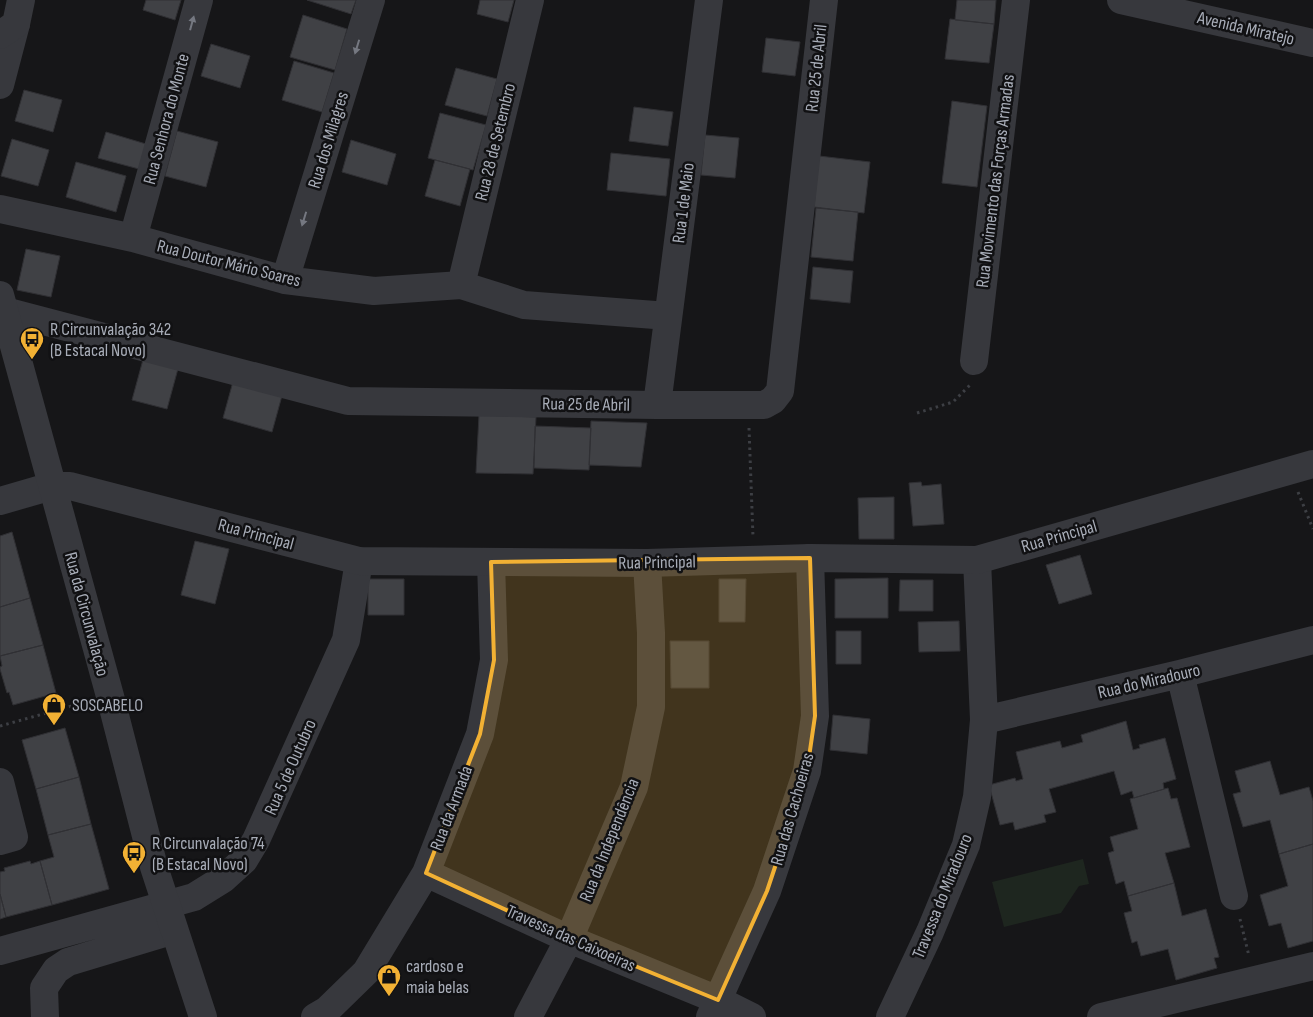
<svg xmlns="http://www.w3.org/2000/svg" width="1313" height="1017" font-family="'Sofia Sans Condensed',sans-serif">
<rect width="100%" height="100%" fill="#161618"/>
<path fill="#1e261f" d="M 1083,859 L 1089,884 L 1079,886 L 1061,913 L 1004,927 L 992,882 Z"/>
<path fill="#404145" stroke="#303034" d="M 146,0 L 181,0 L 175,20 L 143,10 Z
M 307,0 L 356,0 L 351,14 Z
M 480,0 L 514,0 L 508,22 L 477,14 Z
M 957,0 L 996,0 L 994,24 L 955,20 Z
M 303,15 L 347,29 L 335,70 L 290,57 Z
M 950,19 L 994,24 L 989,63 L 945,59 Z
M 766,38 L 800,42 L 795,76 L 762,72 Z
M 211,44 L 250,56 L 240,88 L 201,76 Z
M 294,61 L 334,73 L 322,112 L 282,100 Z
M 456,68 L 497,79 L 487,116 L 445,105 Z
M 24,90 L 62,100 L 53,132 L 15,121 Z
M 952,101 L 987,106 L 977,187 L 942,183 Z
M 634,107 L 673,112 L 668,146 L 629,141 Z
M 440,113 L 486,125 L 473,170 L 428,158 Z
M 177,131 L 218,142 L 206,187 L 165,176 Z
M 106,132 L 146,144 L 139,169 L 98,158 Z
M 705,135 L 739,138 L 735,178 L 701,175 Z
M 12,139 L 49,150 L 38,186 L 1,176 Z
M 351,140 L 396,154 L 387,185 L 342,172 Z
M 611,153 L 670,159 L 666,196 L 607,190 Z
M 819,156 L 870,162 L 864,213 L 814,207 Z
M 435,160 L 470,169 L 460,206 L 425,196 Z
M 76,162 L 126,176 L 116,212 L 66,197 Z
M 816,208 L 858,212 L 853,261 L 811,257 Z
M 26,249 L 60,256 L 51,297 L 17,290 Z
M 813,267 L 853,271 L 850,303 L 810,299 Z
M 144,356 L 179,365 L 167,409 L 132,400 Z
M 234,378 L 283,392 L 272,432 L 223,418 Z
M 479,415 L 536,417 L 533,474 L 476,473 Z
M 591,421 L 647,423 L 641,467 L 589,465 Z
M 535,426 L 591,428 L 589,470 L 534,468 Z
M 921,482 L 922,486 L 941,484 L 944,524 L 913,526 L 909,483 Z
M 894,497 L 894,539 L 859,539 L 858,498 Z
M 12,532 L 30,598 L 0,607 L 0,536 Z
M 195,541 L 229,549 L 215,604 L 181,595 Z
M 1080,555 L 1092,594 L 1059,604 L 1046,565 Z
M 888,578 L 888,618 L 835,618 L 835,579 Z
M 368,579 L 404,579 L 404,615 L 368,615 Z
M 719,579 L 746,579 L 745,622 L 719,622 Z
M 900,580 L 933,580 L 933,611 L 899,611 Z
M 30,598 L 43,645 L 0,656 L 0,607 Z
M 959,621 L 960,651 L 919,652 L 918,622 Z
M 836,631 L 861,631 L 861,664 L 836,664 Z
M 670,641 L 709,641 L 709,688 L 671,688 Z
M 43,645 L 56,693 L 13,705 L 9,692 L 7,693 L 0,669 L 0,667 L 2,666 L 0,656 Z
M 833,715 L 870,719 L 867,754 L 830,750 Z
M 1126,721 L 1133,750 L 1140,748 L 1139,745 L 1165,738 L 1176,779 L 1163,783 L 1164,789 L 1134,798 L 1132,791 L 1121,795 L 1114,771 L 1049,789 L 1056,812 L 1044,815 L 1046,822 L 1015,830 L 1013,822 L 1000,825 L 989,785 L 1015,778 L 1016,781 L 1023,779 L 1016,752 L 1060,741 L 1062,748 L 1083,742 L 1081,735 Z
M 65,728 L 79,777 L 36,789 L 22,740 Z
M 1270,761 L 1280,795 L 1309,787 L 1313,801 L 1313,844 L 1279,854 L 1270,820 L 1243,827 L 1233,794 L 1241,792 L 1235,771 Z
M 79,777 L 91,824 L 48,835 L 36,789 Z
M 1168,788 L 1171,799 L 1177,798 L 1190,847 L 1165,853 L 1174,883 L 1128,896 L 1124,881 L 1116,884 L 1108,853 L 1114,851 L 1110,837 L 1138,829 L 1130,799 Z
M 91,824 L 109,889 L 52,905 L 40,861 L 54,857 L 48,835 Z
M 1313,844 L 1313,941 L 1288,948 L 1281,923 L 1269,926 L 1260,895 L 1288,886 L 1279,854 Z
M 30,861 L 31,864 L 40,861 L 52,905 L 6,917 L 0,894 L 0,872 L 5,871 L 4,868 Z
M 1174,883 L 1182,916 L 1206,909 L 1219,957 L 1214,958 L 1217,968 L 1176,980 L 1168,949 L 1141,956 L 1137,941 L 1132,943 L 1124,913 L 1132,911 L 1128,896 Z
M 0,894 L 6,917 L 0,919 Z"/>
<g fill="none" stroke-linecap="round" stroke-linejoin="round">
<path stroke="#3d3f44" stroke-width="3" stroke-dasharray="2.5 4" stroke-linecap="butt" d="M 917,413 L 953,402 L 970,385
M 749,428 L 753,537
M 1298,492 L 1313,529
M 0,726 L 86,702
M 1240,919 L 1249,956"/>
<path stroke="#37383d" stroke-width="28" d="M 0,85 L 16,24
M 0,209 L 133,238 L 285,280 L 374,291 L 461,285 L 524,305 L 668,316
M 133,238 L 199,0
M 285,280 L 371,0
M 461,285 L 530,0
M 5,311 L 348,401 L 657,405 L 764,405 L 773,400 L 780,391 L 824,0
M 974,361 L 1016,0
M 657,405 L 709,0
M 0,501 L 52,486
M 1180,674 L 1234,896
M 984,720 L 1180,674 L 1313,640
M 0,782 L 14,837 L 0,841
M 426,873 L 569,939 L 718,1000 L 752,1017
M 0,951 L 194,897 L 223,879 L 244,860 L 256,840 L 346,640 L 359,561
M 45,1017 L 44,988 L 56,970 L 68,962 L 174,930
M 315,1017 L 327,1010 L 366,972 L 426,873 L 480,734 L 494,660 L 491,562
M 528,1017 L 569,939 L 634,787 L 651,707 L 651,633 L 647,563
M 710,1017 L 767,891 L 807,771 L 815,716 L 810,558
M 890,1017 L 930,932 L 966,845 L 977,797 L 984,720 L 977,560
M 1101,1017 L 1313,966"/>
<path stroke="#37383d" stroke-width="28" d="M 1121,0 L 1313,43
M 0,35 L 16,24 L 21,0
M 0,295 L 110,696 L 154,867 L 203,1017
M 52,486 L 70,486 L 359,561 L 647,563 L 810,558 L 977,560 L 1313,464"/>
</g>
<defs><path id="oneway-solid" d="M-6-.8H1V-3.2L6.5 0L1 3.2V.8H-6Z" transform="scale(1.25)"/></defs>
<g fill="#757881">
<use href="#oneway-solid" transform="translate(192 23) rotate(-75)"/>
<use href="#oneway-solid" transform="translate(357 47) rotate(107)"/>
<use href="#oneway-solid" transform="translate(304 219) rotate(107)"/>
</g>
<path fill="#f2b134" fill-opacity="0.2" stroke="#f2b134" stroke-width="4" stroke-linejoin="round" d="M 810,558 L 815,716 L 807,771 L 767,891 L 718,1000 L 569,939 L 426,873 L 480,734 L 494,660 L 491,562 Z"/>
<defs>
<g id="bus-pin" transform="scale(1.25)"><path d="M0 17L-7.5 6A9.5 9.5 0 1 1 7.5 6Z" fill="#f2b134" stroke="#111113"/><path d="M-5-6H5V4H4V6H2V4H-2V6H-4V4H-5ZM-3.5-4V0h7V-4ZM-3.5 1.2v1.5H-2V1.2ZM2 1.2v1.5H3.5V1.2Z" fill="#111"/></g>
<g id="shop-pin" transform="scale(1.25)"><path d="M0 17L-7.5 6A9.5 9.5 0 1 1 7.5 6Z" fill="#f2b134" stroke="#111113"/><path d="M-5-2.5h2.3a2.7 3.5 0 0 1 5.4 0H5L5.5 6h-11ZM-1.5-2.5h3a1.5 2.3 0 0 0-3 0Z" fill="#111"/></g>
</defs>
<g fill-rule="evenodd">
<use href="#bus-pin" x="32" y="339"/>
<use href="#shop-pin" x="54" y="705"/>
<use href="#bus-pin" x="134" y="853"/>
<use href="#shop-pin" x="389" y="976"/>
</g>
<g text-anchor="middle" stroke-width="5" stroke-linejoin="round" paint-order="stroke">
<g font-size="18" fill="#a8adb8" stroke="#111113">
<text transform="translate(1246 28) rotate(13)" y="6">Avenida Miratejo</text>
<text transform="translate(816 68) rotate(-84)" y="6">Rua 25 de Abril</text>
<text transform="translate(166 119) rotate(-75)" y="6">Rua Senhora do Monte</text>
<text transform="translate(328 140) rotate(-73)" y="6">Rua dos Milagres</text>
<text transform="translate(495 142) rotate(-76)" y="6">Rua 28 de Setembro</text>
<text transform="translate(995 181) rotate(-83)" y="6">Rua Movimento das Forças Armadas</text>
<text transform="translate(683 203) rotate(-83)" y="6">Rua 1 de Maio</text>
<text transform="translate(229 263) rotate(14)" y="6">Rua Doutor Mário Soares</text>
<text transform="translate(586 404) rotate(1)" y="6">Rua 25 de Abril</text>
<text transform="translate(256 534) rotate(15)" y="6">Rua Principal</text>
<text transform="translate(1059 536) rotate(-16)" y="6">Rua Principal</text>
<text transform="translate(657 562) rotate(-1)" y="6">Rua Principal</text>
<text transform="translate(87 614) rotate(75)" y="6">Rua da Circunvalação</text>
<text transform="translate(1149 681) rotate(-13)" y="6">Rua do Miradouro</text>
<text transform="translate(290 767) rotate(-66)" y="6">Rua 5 de Outubro</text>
<text transform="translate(451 808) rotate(-69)" y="6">Rua da Armada</text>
<text transform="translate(792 809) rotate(-74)" y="6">Rua das Cachoeiras</text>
<text transform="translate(609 840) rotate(-68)" y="6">Rua da Independência</text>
<text transform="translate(942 896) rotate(-68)" y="6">Travessa do Miradouro</text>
<text transform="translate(571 938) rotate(24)" y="6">Travessa das Caixoeiras</text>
</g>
<g font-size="18" fill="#a8adb8" stroke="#111113" text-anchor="start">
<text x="50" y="335">R Circunvalação 342<tspan x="50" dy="21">(B Estacal Novo)</tspan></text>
<text x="72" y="711">SOSCABELO</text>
<text x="152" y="849">R Circunvalação 74<tspan x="152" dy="21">(B Estacal Novo)</tspan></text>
<text x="406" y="972">cardoso e<tspan x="406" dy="21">maia belas</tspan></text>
</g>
</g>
</svg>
